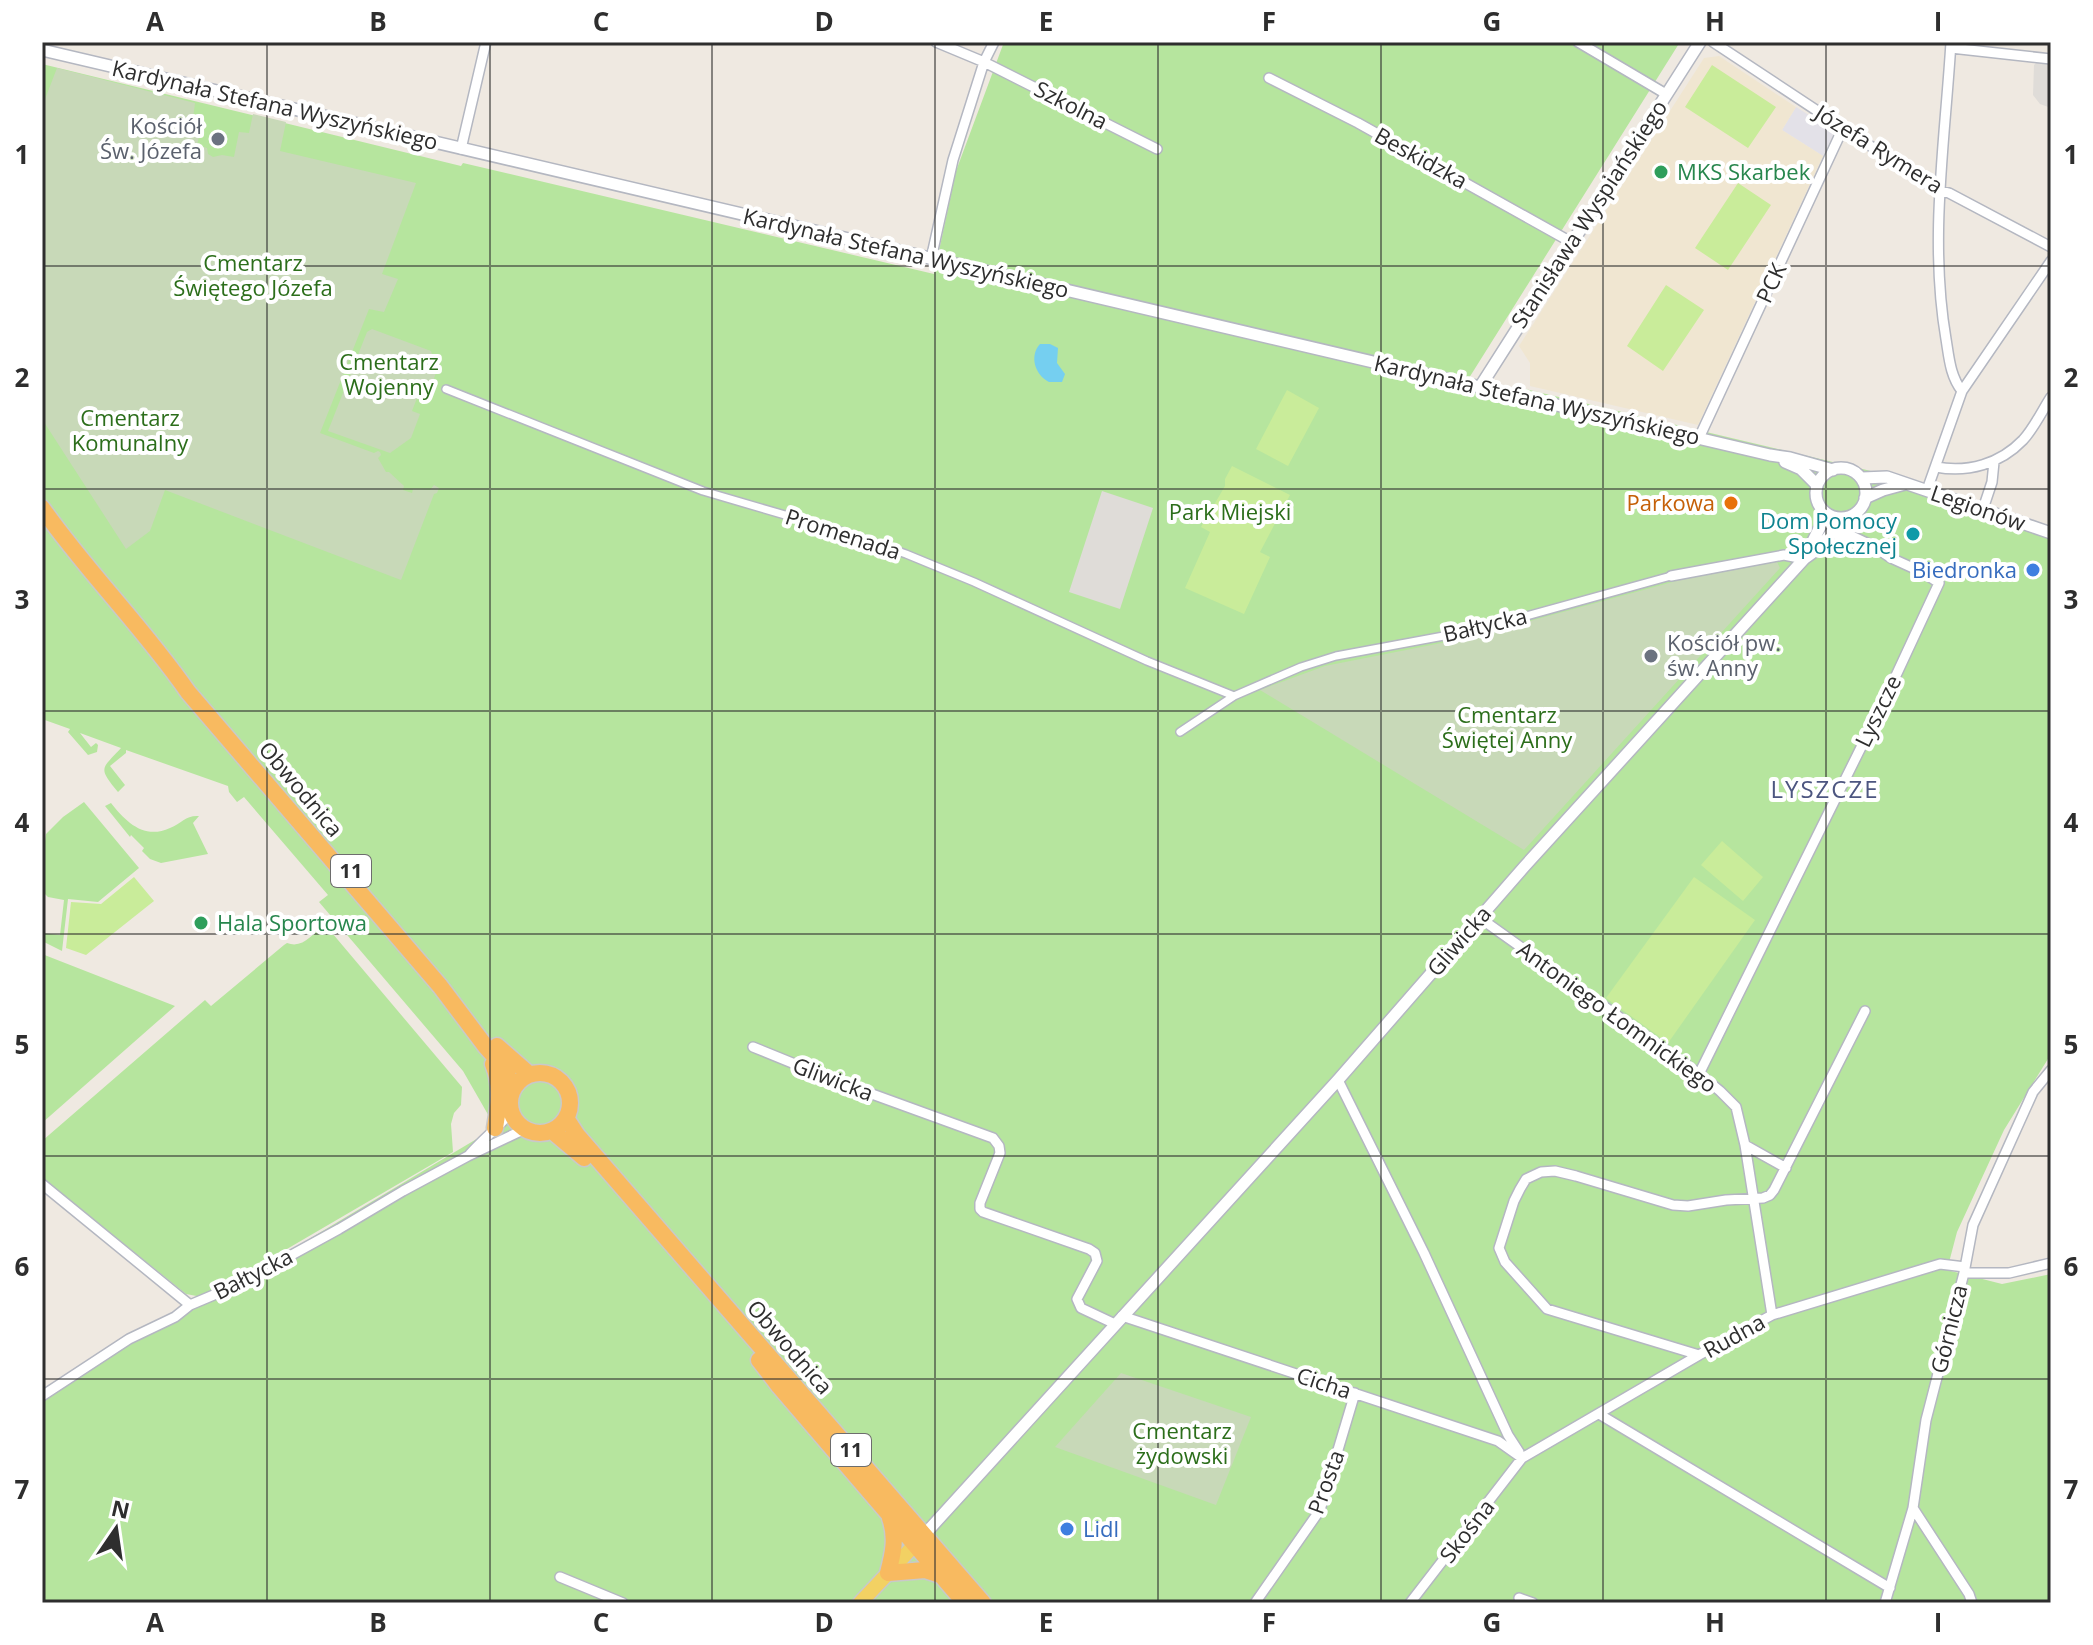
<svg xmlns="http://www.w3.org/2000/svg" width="2093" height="1645" font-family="'Open Sans',sans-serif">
<rect width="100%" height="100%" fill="#efe9e1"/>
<path fill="#e3e1e8" d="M 1796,107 L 1831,129 L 1833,135 L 1823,156 L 1782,130 Z"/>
<path fill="#f0e6d1" d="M 1719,56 L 1796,107 L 1782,130 L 1823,156 L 1698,425 L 1530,386 L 1530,363 L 1519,346 L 1704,58 Z"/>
<path fill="#b6e59e" d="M 1004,42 L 1680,42 L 1469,378 L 1523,391 L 1525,389 L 1930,485 L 2051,528 L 2051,1054 L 2004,1130 L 1957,1232 L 1947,1270 L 2002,1284 L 2051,1274 L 2051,1603 L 42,1603 L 42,1389 L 217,1294 L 520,1113 L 518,1098 L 527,1085 L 285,807 L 482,1053 L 493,1075 L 490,1118 L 463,1071 L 319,902 L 328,895 L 244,797 L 237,802 L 229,792 L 228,786 L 126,750 L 126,753 L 110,766 L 125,785 L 118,792 C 97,767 102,769 121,748 L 80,733 L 91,747 L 96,743 L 98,745 L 97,752 L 88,755 L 68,732 L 70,729 L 42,719 L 42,64 L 461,166 L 463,163 L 934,274 L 956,171 Z
M 84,802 L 139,868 L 98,902 L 68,899 L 62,951 L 42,941 L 42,933 L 60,935 L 64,900 L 48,897 L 42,891 L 42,862 L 46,834 L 63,817 Z
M 111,803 C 126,822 144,840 170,828 C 182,823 186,815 199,816 L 193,823 L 208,854 L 161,863 L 150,859 L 142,851 L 144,848 L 131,835 L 130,837 L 105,806 Z
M 324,925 L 327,927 L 462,1087 L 461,1105 L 454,1113 L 451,1124 L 453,1152 L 210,1294 L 202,1297 L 186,1294 L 42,1178 L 42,1141 L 205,1000 L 211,1006 L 284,945 L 287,943 C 303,949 312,934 324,925 Z
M 42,954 L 175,1006 L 42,1123 Z"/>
<path fill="#c8d9b8" d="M 57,68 L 195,103 L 193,118 L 202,124 L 197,145 L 207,148 L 208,154 L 213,157 L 222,155 L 234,157 L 239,132 L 249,133 L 253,114 L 286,122 L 280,151 L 416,183 L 382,274 L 398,279 L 384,312 L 369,309 L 320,433 L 374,453 L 378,451 L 380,452 L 381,455 L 378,458 L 386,472 L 389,472 L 404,486 L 403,490 L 412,493 L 413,489 L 430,490 L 434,485 L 439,488 L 437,493 L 434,494 L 401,580 L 165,490 L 150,531 L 126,549 L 42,419 L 42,107 Z
M 372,329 L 431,351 L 437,370 L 426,401 L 417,398 L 412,411 L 420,414 L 411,438 L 390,453 L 328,431 L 367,332 Z
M 1777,562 L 1780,568 L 1524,850 L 1260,690 L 1325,666 L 1472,637 L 1680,580 Z
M 1121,1373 L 1251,1417 L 1216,1505 L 1055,1447 Z"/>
<path fill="#c9ec9a" d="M 1712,65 L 1776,107 L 1748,148 L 1685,107 Z
M 1738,183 L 1771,205 L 1728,270 L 1695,248 Z
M 1666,285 L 1704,310 L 1663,371 L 1627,346 Z
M 1287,390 L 1319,408 L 1288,466 L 1256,449 Z
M 1232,466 L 1290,495 L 1260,552 L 1270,557 L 1244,614 L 1185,588 L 1210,532 L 1201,527 L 1225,486 L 1225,479 Z
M 1722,841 L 1763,877 L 1743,901 L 1701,865 Z
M 134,877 L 154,901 L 86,955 L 66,948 L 71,902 L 101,904 Z
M 1694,877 L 1755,920 L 1668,1043 L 1606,998 Z"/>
<path fill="#dfdcd8" d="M 2037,62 L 2051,65 L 2051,108 L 2040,104 L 2033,95 L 2034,65 Z
M 1102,491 L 1153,508 L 1120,609 L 1069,592 Z"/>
<path fill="#75cff0" d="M 1040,344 L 1050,344 L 1058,348 L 1057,363 L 1065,374 L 1062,382 L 1049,382 C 1035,375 1029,356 1040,344 Z"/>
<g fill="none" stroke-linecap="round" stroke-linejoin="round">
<g stroke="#b4b7c1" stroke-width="10">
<path id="pedestrian" d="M 446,389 L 703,491 L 843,532 L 906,554 L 974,582 L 1147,661 L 1234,696
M 1180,732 L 1234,696 L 1301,667 L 1336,656 L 1476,630 L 1671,576"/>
</g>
<g stroke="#b4b7c1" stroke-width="12">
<path id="minor" d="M 936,42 L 984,62 L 1157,149
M 1578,42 L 1666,94
M 1713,42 L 1937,190 L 1949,193 L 2051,247
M 1951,42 C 1945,141 1929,240 1946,339 C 1949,357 1950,376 1962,391
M 1951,48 L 2051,59
M 1269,78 L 1358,123 L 1571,242
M 461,149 L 486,42
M 931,259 L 953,160 L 984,62 L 994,42
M 1699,438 L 1843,128
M 1936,467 C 1968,473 2000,464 2023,440 C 2034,428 2042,411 2051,397
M 1927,490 L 1962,391 L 2051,261
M 1983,509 L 1992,482 L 1994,462
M 1671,576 L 1784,555 L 1804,559
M 1480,918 L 1699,1074 L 1720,1091 L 1736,1107 L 1745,1145 L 1772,1315
M 753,1047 L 839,1082 L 993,1138 L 999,1146 L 1000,1153 L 980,1203 L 980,1209 L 983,1212 L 1089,1249 L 1095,1253 L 1097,1261 L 1077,1299 L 1081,1308 L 1115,1324
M 1699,1074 L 1886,697 L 1939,583 L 1924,573 L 1891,558 L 1873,546 L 1854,537 L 1832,534
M 1338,1080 L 1424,1253 L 1508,1435 L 1519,1452
M 1745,1145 L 1786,1168
M 470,1154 C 483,1139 499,1127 511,1112
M 42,1184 L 190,1305
M 1964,1273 L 2009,1273 L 2051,1263
M 1122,1316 L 1498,1441 L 1522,1458
M 1699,1355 L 1547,1309 L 1505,1262 L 1499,1248 L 1514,1201 L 1520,1189 L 1526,1179 L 1541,1172 L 1555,1171 L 1576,1176 L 1673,1205 L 1688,1206 L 1726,1200 L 1763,1198 L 1770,1195 L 1774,1190 L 1865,1011
M 42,1396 L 129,1339 L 175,1317 L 190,1305 L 235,1286 L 339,1229 L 403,1191 L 468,1156 L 525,1129
M 1599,1414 L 1890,1588
M 1913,1508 L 1969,1594 L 1972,1603
M 560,1577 L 623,1603
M 1519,1598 L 1533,1603
M 1255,1603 L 1320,1510 L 1355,1393
M 1410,1603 L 1522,1458 L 1699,1355 L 1772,1315 L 1940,1264 L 1965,1267
M 1885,1603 L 1913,1508 L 1926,1420 L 1964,1273 L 1973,1225 L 2033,1092 L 2051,1070"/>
</g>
<g stroke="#b4b7c1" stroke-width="14">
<path id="tertiary" d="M 42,50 L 1770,455 L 1790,458 L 1833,470
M 1480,387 L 1700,42
M 1785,462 L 1801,469 L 1817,485
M1816 493a25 25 0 1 1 50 0a25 25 0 1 1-50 0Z
M 1862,478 L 1887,477 L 2051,533
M 1865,498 L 1883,490 L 1905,484
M 1804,559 C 1824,546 1828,536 1842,519
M 925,1534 L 1338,1080 L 1524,867 L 1804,559 L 1821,525 L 1821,510"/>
</g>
<g stroke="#c9c9c9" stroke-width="17">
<path id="primary" d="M 860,1603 L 922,1537"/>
</g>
<g stroke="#c9c9c9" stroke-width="19">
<path id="trunk" d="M 42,508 C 87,572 143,627 188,692 L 440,986 L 486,1047 L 503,1066 L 514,1088
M 497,1046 L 529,1074
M 493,1064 C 502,1086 499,1104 495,1128
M510 1103a30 30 0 1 1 60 0a30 30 0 1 1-60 0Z
M 566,1118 L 577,1135 L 983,1603
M 552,1131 L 584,1158
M 759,1360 L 779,1386 L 965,1603
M 890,1518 C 897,1538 893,1554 888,1573 L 925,1570 L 940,1575"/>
</g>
<use href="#pedestrian" stroke="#fff" stroke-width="7"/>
<use href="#minor" stroke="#fff" stroke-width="9"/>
<use href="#tertiary" stroke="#fff" stroke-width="11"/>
<use href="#primary" stroke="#f2d163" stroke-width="14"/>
<use href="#trunk" stroke="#f8ba60" stroke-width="16"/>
</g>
<path fill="none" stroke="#2e2e2e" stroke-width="2" stroke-opacity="0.55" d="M 267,42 L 267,1603M 490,42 L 490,1603M 712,42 L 712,1603M 935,42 L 935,1603M 1158,42 L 1158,1603M 1381,42 L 1381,1603M 1603,42 L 1603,1603M 1826,42 L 1826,1603M 42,266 L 2051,266M 42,489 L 2051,489M 42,711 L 2051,711M 42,934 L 2051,934M 42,1156 L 2051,1156M 42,1379 L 2051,1379"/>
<g fill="#6b7280" stroke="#fff" stroke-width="3">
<circle cx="218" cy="139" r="8"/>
<circle cx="1651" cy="656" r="8"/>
</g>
<g fill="#2e9e5b" stroke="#fff" stroke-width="3">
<circle cx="1661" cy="172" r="8"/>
<circle cx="201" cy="923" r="8"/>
</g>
<circle fill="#e8710a" stroke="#fff" stroke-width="3" cx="1731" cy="503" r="8"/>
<circle fill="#0f9aa8" stroke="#fff" stroke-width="3" cx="1913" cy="534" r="8"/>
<g fill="#3f7fe0" stroke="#fff" stroke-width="3">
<circle cx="2033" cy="570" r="8"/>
<circle cx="1067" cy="1529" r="8"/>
</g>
<g text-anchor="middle" stroke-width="8" stroke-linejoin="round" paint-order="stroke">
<g fill="#fff" stroke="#6d6d6d" stroke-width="2">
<rect x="331" y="855" width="40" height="32" rx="6"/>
<rect x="831" y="1434" width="40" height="32" rx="6"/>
</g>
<g font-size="20" font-weight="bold" fill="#2e2e2e">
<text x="351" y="878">11</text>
<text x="851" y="1457">11</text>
</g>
<g font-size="22" fill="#2e2e2e" stroke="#fff">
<text transform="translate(275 105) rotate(13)" y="8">Kardynała Stefana Wyszyńskiego</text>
<text transform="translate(1071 105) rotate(27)" y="8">Szkolna</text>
<text transform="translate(1879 149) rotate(32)" y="8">Józefa Rymera</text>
<text transform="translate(1421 158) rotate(29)" y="8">Beskidzka</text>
<text transform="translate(1589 214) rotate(-57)" y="8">Stanisława Wyspiańskiego</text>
<text transform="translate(906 253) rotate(13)" y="8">Kardynała Stefana Wyszyńskiego</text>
<text transform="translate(1771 283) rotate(-65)" y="8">PCK</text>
<text transform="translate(1537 400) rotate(13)" y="8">Kardynała Stefana Wyszyńskiego</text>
<text transform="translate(1978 508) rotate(19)" y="8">Legionów</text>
<text transform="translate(843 534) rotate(18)" y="8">Promenada</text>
<text transform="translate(1485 625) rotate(-13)" y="8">Bałtycka</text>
<text transform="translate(1878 711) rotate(-64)" y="8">Lyszcze</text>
<text transform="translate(301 789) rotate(50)" y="8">Obwodnica</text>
<text transform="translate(1459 941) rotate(-49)" y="8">Gliwicka</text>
<text transform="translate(1617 1017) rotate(36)" y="8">Antoniego Łomnickiego</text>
<text transform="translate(833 1079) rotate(21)" y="8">Gliwicka</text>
<text transform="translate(253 1274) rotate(-27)" y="8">Bałtycka</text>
<text transform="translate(1949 1329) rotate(-76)" y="8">Górnicza</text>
<text transform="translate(1734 1336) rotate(-29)" y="8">Rudna</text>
<text transform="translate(790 1347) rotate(49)" y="8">Obwodnica</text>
<text transform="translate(1324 1383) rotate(18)" y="8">Cicha</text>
<text transform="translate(1326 1482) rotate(-70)" y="8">Prosta</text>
<text transform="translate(1467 1531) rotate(-52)" y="8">Skośna</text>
</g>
<g font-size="22" fill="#5b616d" stroke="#fff" text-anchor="end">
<text x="202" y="134">Kościół<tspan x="202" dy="25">Św. Józefa</tspan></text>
<text x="1667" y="651" text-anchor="start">Kościół pw.<tspan x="1667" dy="25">św. Anny</tspan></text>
</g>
<g font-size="22" fill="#27864d" stroke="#fff" text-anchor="start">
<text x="1677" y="180">MKS Skarbek</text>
<text x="217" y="931">Hala Sportowa</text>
</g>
<g font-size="22" fill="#2c6e1b" stroke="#fff">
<text x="253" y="271">Cmentarz<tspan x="253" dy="25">Świętego Józefa</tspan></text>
<text x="389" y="370">Cmentarz<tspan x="389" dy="25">Wojenny</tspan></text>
<text x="130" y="426">Cmentarz<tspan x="130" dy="25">Komunalny</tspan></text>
<text x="1230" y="520">Park Miejski</text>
<text x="1507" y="723">Cmentarz<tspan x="1507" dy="25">Świętej Anny</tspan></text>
<text x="1182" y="1439">Cmentarz<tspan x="1182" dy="25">żydowski</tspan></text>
</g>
<g font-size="22" fill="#c56008" stroke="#fff" text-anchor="end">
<text x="1715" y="511">Parkowa</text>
</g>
<g font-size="22" fill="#0d838f" stroke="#fff" text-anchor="end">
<text x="1897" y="529">Dom Pomocy<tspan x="1897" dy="25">Społecznej</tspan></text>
</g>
<g font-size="22" fill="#366cbe" stroke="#fff" text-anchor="end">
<text x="2017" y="578">Biedronka</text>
<text x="1083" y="1537" text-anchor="start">Lidl</text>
</g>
<g font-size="24" letter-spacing="2" fill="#4d5680" stroke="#fff">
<text x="1825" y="798">LYSZCZE</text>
</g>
</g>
<rect width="2093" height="1645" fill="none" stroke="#ffffff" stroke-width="88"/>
<g transform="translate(116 1529) rotate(13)" stroke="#ffffff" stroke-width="6" paint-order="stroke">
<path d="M0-6L14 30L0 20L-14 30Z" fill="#2e2e2e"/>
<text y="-12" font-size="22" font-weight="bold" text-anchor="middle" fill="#2e2e2e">N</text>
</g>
<rect x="44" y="44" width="2005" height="1557" fill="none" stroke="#2e2e2e" stroke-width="3"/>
<g font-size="26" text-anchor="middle" font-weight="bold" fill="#2e2e2e">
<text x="155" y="31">A</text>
<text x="378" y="31">B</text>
<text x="601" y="31">C</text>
<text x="824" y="31">D</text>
<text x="1046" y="31">E</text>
<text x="1269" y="31">F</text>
<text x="1492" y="31">G</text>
<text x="1715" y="31">H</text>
<text x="1938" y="31">I</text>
<text x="22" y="164">1</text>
<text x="2071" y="164">1</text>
<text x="22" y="387">2</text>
<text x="2071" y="387">2</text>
<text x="22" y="609">3</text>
<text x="2071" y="609">3</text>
<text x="22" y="832">4</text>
<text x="2071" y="832">4</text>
<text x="22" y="1054">5</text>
<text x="2071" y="1054">5</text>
<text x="22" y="1276">6</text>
<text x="2071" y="1276">6</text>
<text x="22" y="1499">7</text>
<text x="2071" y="1499">7</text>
<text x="155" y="1632">A</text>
<text x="378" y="1632">B</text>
<text x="601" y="1632">C</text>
<text x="824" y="1632">D</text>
<text x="1046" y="1632">E</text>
<text x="1269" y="1632">F</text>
<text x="1492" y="1632">G</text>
<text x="1715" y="1632">H</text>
<text x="1938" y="1632">I</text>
</g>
</svg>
